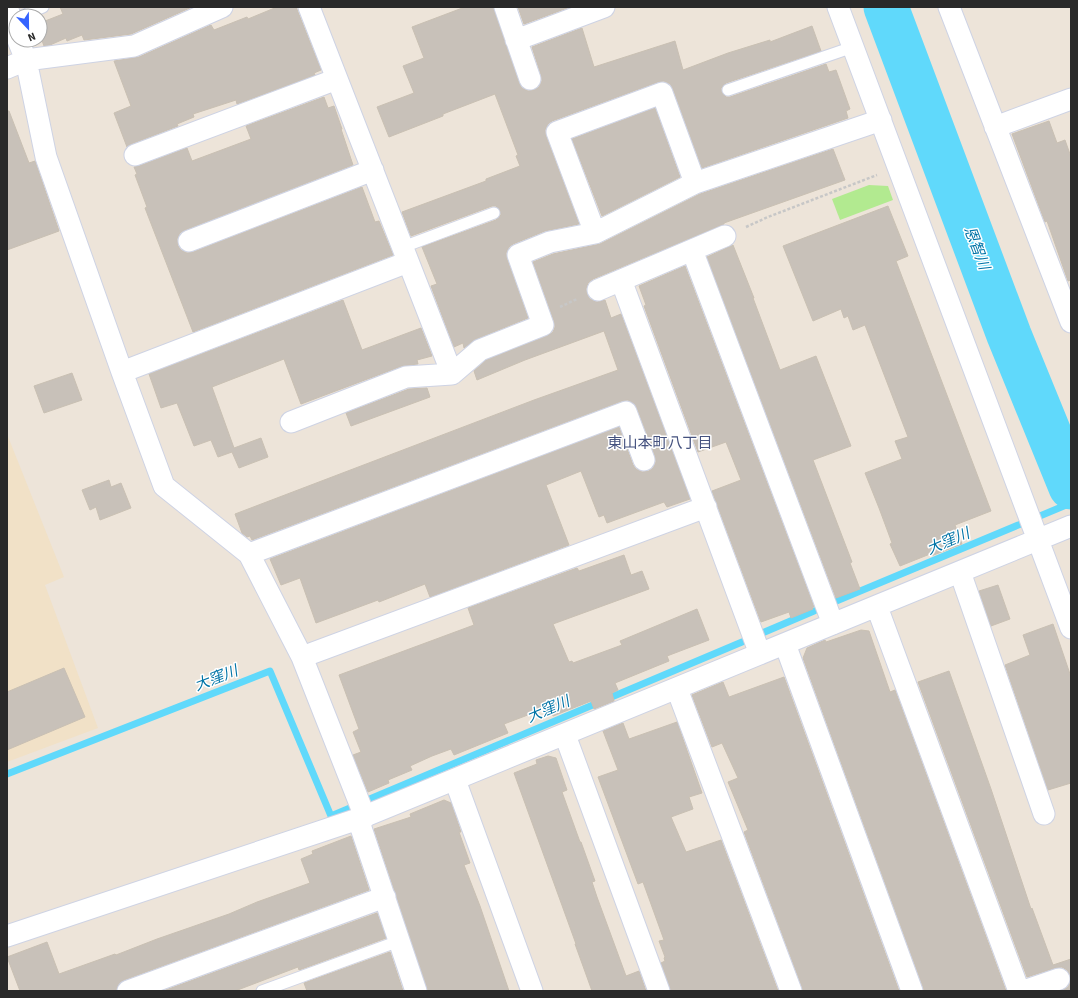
<svg xmlns="http://www.w3.org/2000/svg" width="1078" height="998" font-family="'Source Sans 3','Noto Sans JP',sans-serif">
<rect width="100%" height="100%" fill="#ede4d9"/>
<path fill="#f1e1c7" d="M 7,434 L 64,577 L 45,585 L 98,728 L 7,762 Z"/>
<path fill="#b2ea90" d="M 869,185 L 888,186 L 893,200 L 840,220 L 832,199 Z"/>
<g fill="none" stroke-linecap="round" stroke-linejoin="round">
<path stroke="#60d9fb" stroke-width="7" d="M 834,602 L 1071,503
M 760,634 L 814,611
M 7,774 L 270,671 L 331,816 L 350,808
M 365,801 L 742,642"/>
<path stroke="#60d9fb" stroke-width="45" d="M 886,7 L 1009,335 L 1071,487"/>
</g>
<path fill="#c8c1b9" stroke="#c9c0b3" d="M 60,7 L 192,7 L 131,34 L 84,40 L 82,35 L 67,41 L 66,38 L 50,45 L 44,46 L 40,35 L 40,23 L 63,14 Z
M 277,7 L 296,7 L 321,70 L 314,73 L 315,75 L 237,104 L 236,100 L 193,114 L 194,117 L 177,124 L 178,126 L 131,144 L 127,147 L 114,113 L 131,106 L 114,61 L 139,57 L 211,25 L 214,30 L 247,17 L 248,19 Z
M 465,7 L 493,7 L 519,83 L 522,88 L 528,91 L 534,90 L 539,87 L 542,81 L 541,75 L 532,47 L 582,28 L 594,67 L 675,41 L 683,70 L 728,53 L 770,40 L 770,42 L 812,26 L 821,51 L 726,83 L 721,88 L 722,93 L 726,97 L 730,97 L 826,64 L 829,72 L 836,70 L 850,109 L 846,111 L 848,118 L 702,168 L 673,89 L 670,84 L 664,81 L 658,82 L 552,121 L 548,124 L 545,130 L 546,136 L 579,224 L 545,231 L 513,244 L 509,247 L 506,253 L 507,259 L 528,318 L 476,339 L 464,348 L 463,343 L 454,347 L 431,286 L 437,284 L 422,247 L 496,220 L 501,215 L 500,210 L 496,206 L 492,206 L 411,236 L 402,212 L 486,181 L 486,179 L 520,166 L 516,156 L 518,155 L 495,94 L 443,114 L 443,116 L 389,137 L 377,107 L 414,93 L 403,66 L 424,58 L 412,27 Z
M 518,7 L 570,7 L 524,24 Z
M 324,97 L 328,108 L 334,106 L 342,129 L 341,129 L 353,165 L 185,230 L 180,233 L 177,239 L 178,246 L 181,250 L 187,253 L 193,252 L 362,187 L 375,222 L 379,221 L 393,255 L 193,332 L 145,208 L 147,207 L 135,175 L 137,174 L 134,167 L 139,166 L 187,148 L 192,161 L 251,139 L 246,126 Z
M 655,108 L 680,177 L 602,216 L 572,139 Z
M 7,111 L 9,111 L 29,163 L 35,161 L 59,231 L 7,250 Z
M 1049,121 L 1057,143 L 1065,140 L 1071,157 L 1071,280 L 1068,281 L 1047,221 L 1045,222 L 1012,134 Z
M 833,149 L 845,180 L 724,223 L 724,224 L 593,279 L 588,283 L 586,289 L 587,294 L 590,299 L 597,302 L 605,300 L 611,318 L 621,314 L 690,499 L 667,507 L 664,502 L 607,523 L 604,515 L 599,517 L 581,471 L 546,485 L 569,545 L 430,597 L 425,584 L 379,602 L 378,600 L 316,623 L 300,578 L 281,585 L 270,559 L 619,427 L 633,465 L 636,469 L 642,472 L 649,471 L 653,468 L 656,462 L 655,456 L 637,408 L 633,403 L 628,400 L 622,401 L 252,540 L 250,536 L 247,537 L 242,533 L 235,514 L 534,400 L 618,370 L 604,331 L 525,360 L 477,380 L 474,371 L 486,360 L 547,336 L 553,332 L 555,327 L 554,321 L 533,262 L 553,254 L 600,244 L 700,194 Z
M 888,206 L 908,256 L 896,261 L 991,511 L 955,525 L 962,544 L 931,556 L 930,554 L 900,566 L 890,544 L 892,543 L 879,508 L 865,473 L 902,459 L 895,441 L 908,437 L 865,325 L 853,330 L 848,316 L 844,318 L 841,309 L 813,321 L 783,246 Z
M 733,245 L 754,298 L 753,298 L 780,370 L 816,356 L 851,446 L 813,460 L 852,562 L 850,563 L 860,589 L 836,598 L 707,257 Z
M 685,266 L 814,607 L 812,607 L 813,609 L 791,618 L 789,612 L 761,622 L 712,491 L 741,480 L 726,442 L 698,452 L 644,306 L 646,305 L 639,286 Z
M 343,300 L 362,350 L 421,328 L 432,356 L 417,360 L 418,364 L 402,366 L 301,404 L 284,359 L 212,387 L 234,448 L 261,438 L 268,457 L 239,468 L 232,452 L 218,457 L 211,440 L 194,446 L 177,403 L 161,408 L 149,374 Z
M 72,373 L 82,400 L 44,413 L 34,386 Z
M 427,388 L 430,397 L 351,426 L 346,413 L 409,389 Z
M 109,480 L 111,487 L 121,483 L 131,508 L 100,520 L 96,507 L 90,510 L 82,490 Z
M 624,555 L 631,575 L 642,571 L 649,589 L 553,624 L 569,662 L 572,661 L 573,663 L 622,645 L 620,641 L 697,609 L 709,640 L 667,656 L 669,661 L 615,683 L 618,690 L 612,693 L 614,701 L 594,709 L 591,701 L 553,716 L 549,707 L 504,724 L 508,733 L 454,755 L 451,749 L 432,756 L 410,766 L 412,770 L 388,780 L 389,783 L 368,792 L 353,755 L 361,752 L 353,732 L 359,729 L 339,675 L 474,625 L 468,608 L 577,568 L 579,571 Z
M 998,585 L 1010,619 L 991,626 L 979,591 Z
M 1053,624 L 1071,677 L 1071,783 L 1048,790 L 1005,665 L 1030,655 L 1023,635 Z
M 861,630 L 869,631 L 890,692 L 895,690 L 1006,991 L 924,991 L 923,987 L 803,658 L 807,648 L 825,640 L 826,642 Z
M 64,668 L 85,717 L 7,750 L 7,692 Z
M 949,671 L 991,789 L 1031,909 L 1032,908 L 1053,965 L 1071,959 L 1071,991 L 1061,991 L 1068,987 L 1071,981 L 1070,975 L 1067,970 L 1062,967 L 1055,968 L 1027,977 L 918,682 Z
M 784,677 L 899,991 L 803,991 L 802,987 L 744,832 L 748,830 L 728,782 L 738,778 L 722,743 L 712,747 L 692,695 L 723,682 L 729,697 Z
M 677,722 L 702,793 L 689,797 L 693,809 L 671,817 L 686,852 L 721,840 L 778,991 L 671,991 L 661,963 L 665,961 L 664,958 L 665,957 L 659,941 L 664,940 L 643,882 L 638,884 L 598,777 L 618,770 L 603,731 L 623,723 L 629,739 Z
M 548,756 L 556,758 L 567,790 L 562,792 L 580,842 L 581,842 L 595,881 L 592,882 L 597,897 L 626,976 L 639,971 L 646,991 L 592,991 L 575,944 L 576,944 L 514,773 L 537,764 L 536,760 Z
M 444,800 L 451,803 L 461,832 L 459,832 L 470,863 L 464,865 L 480,906 L 509,991 L 428,991 L 374,829 L 411,817 L 410,814 Z
M 351,836 L 369,890 L 124,980 L 119,984 L 116,991 L 20,991 L 7,957 L 47,942 L 59,974 L 115,954 L 116,955 L 157,939 L 229,914 L 257,902 L 310,883 L 301,859 L 313,854 L 312,851 Z
M 377,913 L 386,938 L 299,970 L 298,967 L 235,991 L 163,991 Z
M 390,952 L 403,991 L 307,991 L 304,983 Z"/>
<g fill="none" stroke-linecap="round" stroke-linejoin="round">
<g stroke="#ced3e4" stroke-width="13">
<path id="service" d="M 22,16 L 43,7
M 728,90 L 853,47
M 403,247 L 494,213
M 262,991 L 399,941"/>
</g>
<g stroke="#ced3e4" stroke-width="23">
<path id="minor" d="M 7,7 L 16,33
M 309,7 L 452,374
M 505,7 L 530,79
M 838,7 L 1071,628
M 949,7 L 1071,322
M 18,40 L 26,60 L 46,157 L 122,372 L 164,486 L 249,554 L 302,657 L 365,817
M 516,40 L 604,7
M 7,68 L 26,60 L 134,46 L 222,7
M 995,127 L 1071,99
M 135,155 L 337,79
M 595,233 L 557,132 L 662,93 L 695,183
M 189,241 L 373,170
M 692,250 L 833,624
M 621,280 L 760,654
M 598,290 L 725,236
M 122,372 L 408,262
M 291,422 L 406,377 L 452,374 L 480,350 L 543,325 L 518,255 L 550,242 L 595,233 L 695,183 L 881,120
M 249,554 L 626,412 L 644,460
M 960,572 L 1044,814
M 877,607 L 1019,991
M 785,644 L 912,991
M 302,657 L 706,507
M 677,689 L 791,991
M 565,735 L 659,991
M 455,780 L 532,991
M 358,819 L 416,991
M 7,936 L 358,819 L 1071,526
M 128,991 L 385,897
M 1024,991 L 1059,979"/>
</g>
<path stroke="#c7c7c7" stroke-width="2.5" stroke-dasharray="3 2" stroke-linecap="butt" d="M 746,227 L 768,217 L 877,175
M 560,307 L 577,299"/>
<use href="#service" stroke="#fff" stroke-width="11"/>
<use href="#minor" stroke="#fff" stroke-width="21"/>
</g>
<g text-anchor="middle" stroke-width="3" stroke-linejoin="round" paint-order="stroke">
<g font-size="15" font-style="italic" fill="#0074a7" stroke="#fff">
<text transform="translate(977 248) rotate(69)" y="5">恩智川</text>
<text transform="translate(948 541) rotate(-23)" y="5">大窪川</text>
<text transform="translate(216 678) rotate(-21)" y="5">大窪川</text>
<text transform="translate(548 709) rotate(-23)" y="5">大窪川</text>
</g>
<g font-size="15" fill="#45527f" stroke="#fff">
<text x="660" y="448">東山本町八丁目</text>
</g>
</g>
<rect width="1078" height="998" fill="none" stroke="#292929" stroke-width="16"/>
<g transform="translate(28 28) rotate(158)"><circle r="19" fill="#ffffff" stroke="#a9a9a9"/>
<path d="M0-3L7 15L0 10L-7 15Z" fill="#3563ff"/>
<text y="-6" font-size="11" font-weight="bold" text-anchor="middle" fill="#292929">N</text>
</g>
</svg>
